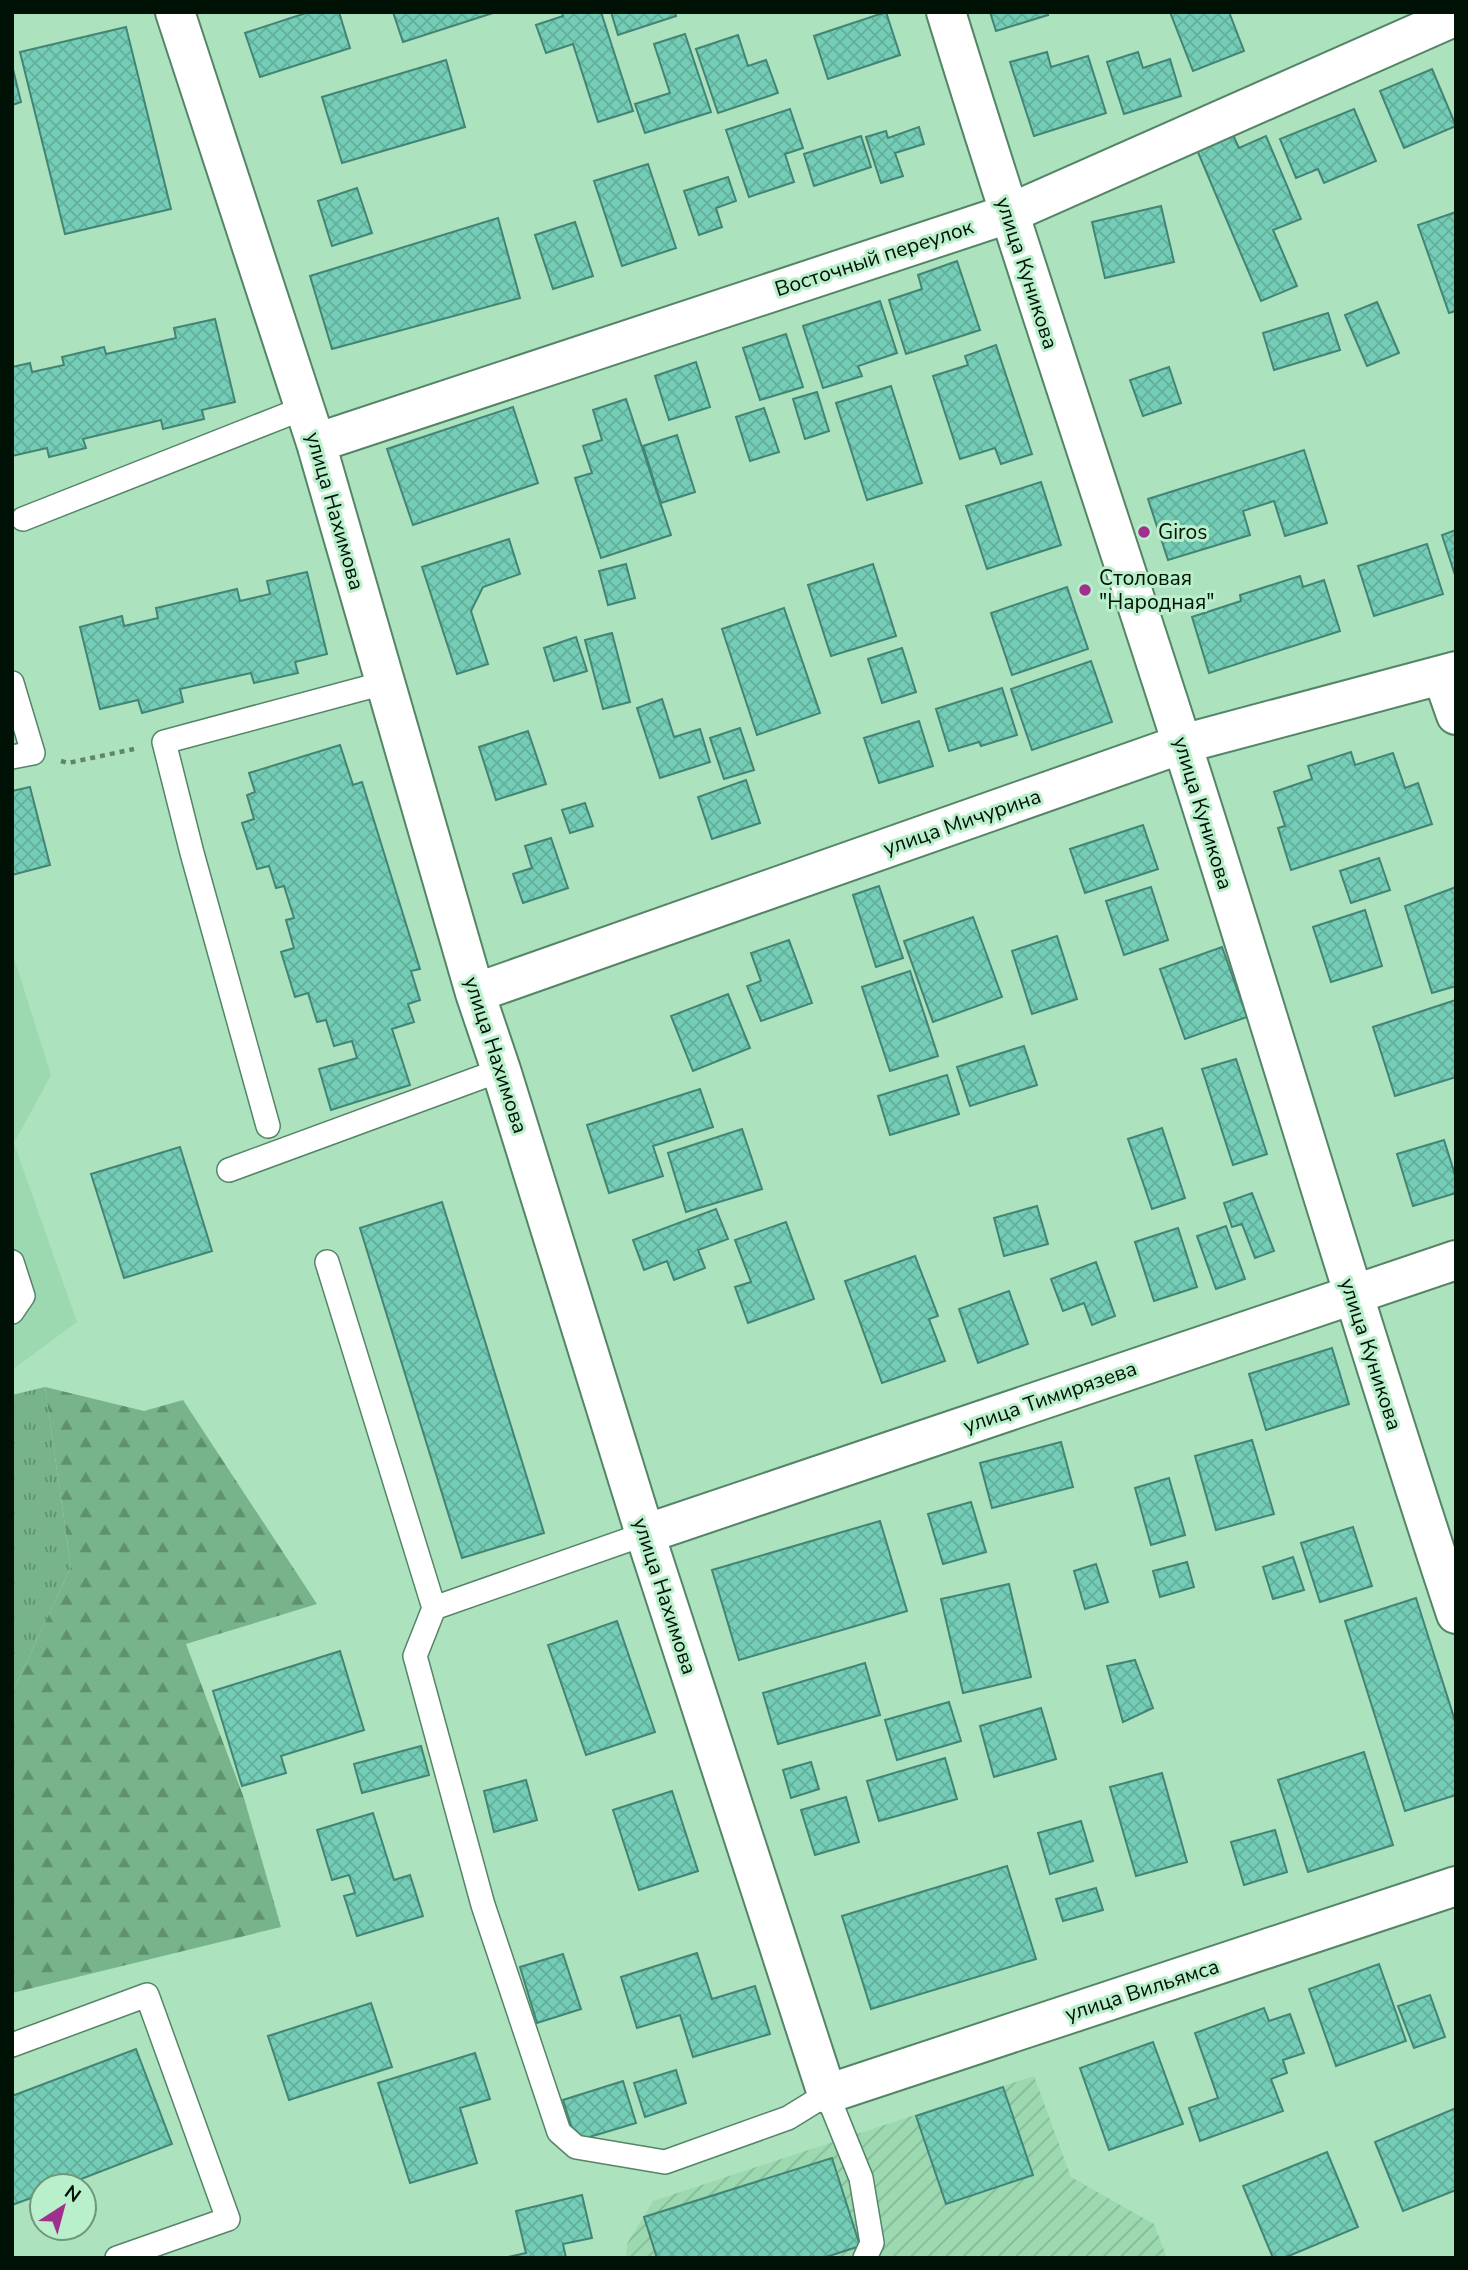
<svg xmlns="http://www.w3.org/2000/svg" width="1468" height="2270" font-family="'Nunito Sans',sans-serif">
<defs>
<pattern id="industrial-furrows" width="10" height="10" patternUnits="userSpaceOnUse" patternTransform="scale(1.75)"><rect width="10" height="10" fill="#9cd9b1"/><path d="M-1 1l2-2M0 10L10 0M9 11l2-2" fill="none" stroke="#85b997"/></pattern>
<pattern id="grass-tufts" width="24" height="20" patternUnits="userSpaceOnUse" patternTransform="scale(1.75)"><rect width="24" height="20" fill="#77b48c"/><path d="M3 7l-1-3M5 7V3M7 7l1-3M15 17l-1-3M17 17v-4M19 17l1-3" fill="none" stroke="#5f9170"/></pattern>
<pattern id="forest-firs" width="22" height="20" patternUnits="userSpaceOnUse" patternTransform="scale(1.75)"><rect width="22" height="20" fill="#77b48c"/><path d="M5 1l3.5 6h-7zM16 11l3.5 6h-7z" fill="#5f9170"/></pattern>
<pattern id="building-cross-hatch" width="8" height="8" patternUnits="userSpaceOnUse" patternTransform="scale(1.75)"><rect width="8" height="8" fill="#74cdb6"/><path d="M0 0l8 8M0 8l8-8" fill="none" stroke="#63af9b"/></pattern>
</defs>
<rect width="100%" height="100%" fill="#ade2bf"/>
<path fill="#9cd9b1" d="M 12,951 L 51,1075 L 14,1143 L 77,1322 L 12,1370 Z"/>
<path fill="url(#industrial-furrows)" d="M 1034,2076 L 1071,2177 L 1154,2224 L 1167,2258 L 626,2258 L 627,2244 L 653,2201 Z"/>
<path fill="url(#grass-tufts)" d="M 45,1387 L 71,1567 L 12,1693 L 12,1395 Z"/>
<path fill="url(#forest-firs)" d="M 45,1387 L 144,1411 L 183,1400 L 317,1604 L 186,1644 L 244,1798 L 281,1927 L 12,1993 L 12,1693 L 71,1567 Z"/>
<path fill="url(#building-cross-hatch)" stroke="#438575" stroke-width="2" d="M 309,12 L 339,12 L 350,48 L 260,77 L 245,33 Z
M 393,12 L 496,12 L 403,42 Z
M 562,12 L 601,12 L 633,111 L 598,122 L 573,44 L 546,53 L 536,25 L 563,16 Z
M 611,12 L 675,12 L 676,16 L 618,35 Z
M 886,12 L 900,55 L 828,79 L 814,36 Z
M 990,12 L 1047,12 L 1048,15 L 996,31 Z
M 1170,12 L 1229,12 L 1244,51 L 1193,71 Z
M 126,27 L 171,209 L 65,234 L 20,52 Z
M 685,34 L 711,112 L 645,133 L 635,104 L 670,93 L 654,44 Z
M 738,35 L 748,66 L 766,60 L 778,93 L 718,113 L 696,49 Z
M 1047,52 L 1051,67 L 1088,56 L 1106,113 L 1034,136 L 1010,62 Z
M 1138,52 L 1143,68 L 1170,59 L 1181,96 L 1124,114 L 1107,62 Z
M 446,60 L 465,127 L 342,163 L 322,97 Z
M 12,65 L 21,102 L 12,105 Z
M 1432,69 L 1456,126 L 1404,148 L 1380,91 Z
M 790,109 L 803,148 L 785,154 L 794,182 L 749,197 L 726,130 Z
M 1354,109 L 1376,161 L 1324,183 L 1318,169 L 1296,178 L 1280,139 Z
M 919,127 L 924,144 L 895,153 L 903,176 L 881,183 L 866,137 L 886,131 L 888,138 Z
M 1233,135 L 1239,148 L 1266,136 L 1301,219 L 1273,230 L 1297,286 L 1261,301 L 1197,150 Z
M 861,136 L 871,167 L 814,186 L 804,154 Z
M 648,164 L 676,248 L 622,266 L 594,181 Z
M 728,177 L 736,201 L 716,208 L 722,227 L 699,235 L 684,191 Z
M 357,188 L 372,233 L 332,246 L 318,201 Z
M 1161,206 L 1174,262 L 1105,278 L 1092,222 Z
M 1456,212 L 1456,311 L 1449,313 L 1418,225 Z
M 498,218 L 520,298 L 332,349 L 310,276 Z
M 575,222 L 593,276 L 553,289 L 535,235 Z
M 957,261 L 980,330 L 906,354 L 889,300 L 922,289 L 918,275 Z
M 880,301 L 897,353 L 858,366 L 862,376 L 823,388 L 803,326 Z
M 1377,302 L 1399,353 L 1367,366 L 1345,315 Z
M 1328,313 L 1340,350 L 1274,370 L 1263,333 Z
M 215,319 L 235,402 L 202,410 L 204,419 L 163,429 L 161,420 L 83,439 L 86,448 L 49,457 L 47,448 L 12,456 L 12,367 L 30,363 L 32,372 L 64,365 L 62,357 L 104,347 L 106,354 L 176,338 L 174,328 Z
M 786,334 L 803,387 L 760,400 L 743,348 Z
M 996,345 L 1032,454 L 1001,464 L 995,448 L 960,459 L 933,376 L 968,365 L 965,356 Z
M 696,362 L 710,407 L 669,420 L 655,376 Z
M 1169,367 L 1181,403 L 1143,416 L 1130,380 Z
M 891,386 L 922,483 L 867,500 L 836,403 Z
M 817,392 L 829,431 L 805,439 L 793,399 Z
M 626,399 L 671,535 L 601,558 L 575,478 L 592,473 L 583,446 L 602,440 L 593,410 Z
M 513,407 L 538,483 L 413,525 L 387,449 Z
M 764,408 L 779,452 L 750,461 L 736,417 Z
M 677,435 L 695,492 L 661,503 L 643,446 Z
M 1304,450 L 1327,523 L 1285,536 L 1274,501 L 1243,511 L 1250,535 L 1168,560 L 1148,499 Z
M 1041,482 L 1061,545 L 987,569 L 966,506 Z
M 1456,530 L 1456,578 L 1442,535 Z
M 509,539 L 520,574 L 483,587 L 471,611 L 488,664 L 457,674 L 422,567 Z
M 1427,544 L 1443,594 L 1374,616 L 1358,566 Z
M 626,564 L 635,598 L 608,605 L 599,571 Z
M 873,564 L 896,636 L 831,656 L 808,585 Z
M 307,572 L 327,654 L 295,662 L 298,673 L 254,683 L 251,673 L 180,689 L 183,702 L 142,713 L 138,700 L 100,709 L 80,627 L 122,616 L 124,626 L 158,618 L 156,608 L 237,589 L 240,601 L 270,594 L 267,581 Z
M 1300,576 L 1303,587 L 1324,580 L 1340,631 L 1209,673 L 1192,617 L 1241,601 L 1240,595 Z
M 1067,587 L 1088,649 L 1012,675 L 991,613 Z
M 784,608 L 820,713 L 757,735 L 722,629 Z
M 612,633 L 630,702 L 603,709 L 585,640 Z
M 576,637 L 587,671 L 554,681 L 544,648 Z
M 902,648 L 916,692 L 882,703 L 868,659 Z
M 1091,661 L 1112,722 L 1032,750 L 1011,689 Z
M 1002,688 L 1017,735 L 981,746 L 979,742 L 949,751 L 936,709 Z
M 662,699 L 674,737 L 700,729 L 710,762 L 660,778 L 637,708 Z
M 919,721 L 933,766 L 879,783 L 864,738 Z
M 740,728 L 754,770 L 724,779 L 710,738 Z
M 528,731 L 546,784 L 496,800 L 479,747 Z
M 340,745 L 353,785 L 362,782 L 420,969 L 411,971 L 420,1000 L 408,1004 L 414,1022 L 392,1029 L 410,1085 L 331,1110 L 319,1069 L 357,1058 L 352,1041 L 334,1046 L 326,1020 L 317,1022 L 308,993 L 295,997 L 281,952 L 294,948 L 286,920 L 294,918 L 284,886 L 276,888 L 269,866 L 257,869 L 242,823 L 254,819 L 247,795 L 255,792 L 249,773 Z
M 1351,752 L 1355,765 L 1393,753 L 1405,788 L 1418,783 L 1432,824 L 1291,870 L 1278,828 L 1285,826 L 1274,792 L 1312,779 L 1308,766 Z
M 746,780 L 760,823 L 712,839 L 698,797 Z
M 30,787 L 50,865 L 12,875 L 12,791 Z
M 585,803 L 593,826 L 570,833 L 562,810 Z
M 1143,825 L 1158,869 L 1085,893 L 1070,849 Z
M 551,838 L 568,888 L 523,903 L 513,874 L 532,868 L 525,846 Z
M 1379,858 L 1390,890 L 1351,903 L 1340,871 Z
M 879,886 L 903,958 L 876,967 L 853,895 Z
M 1151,887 L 1168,940 L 1124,955 L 1106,901 Z
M 1456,887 L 1456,986 L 1432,993 L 1405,906 Z
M 1365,910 L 1382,966 L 1331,982 L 1313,927 Z
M 973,917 L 1002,997 L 933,1022 L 904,941 Z
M 1057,936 L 1077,999 L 1032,1014 L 1012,951 Z
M 789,940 L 812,1003 L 761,1021 L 747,986 L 761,981 L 751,953 Z
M 1222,947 L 1247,1017 L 1185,1039 L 1160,969 Z
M 910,971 L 938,1056 L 890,1071 L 862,987 Z
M 728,994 L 750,1048 L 693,1071 L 671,1016 Z
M 1456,1000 L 1456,1077 L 1395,1096 L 1373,1027 Z
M 1024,1046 L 1037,1085 L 970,1106 L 957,1067 Z
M 1236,1059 L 1267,1154 L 1233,1165 L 1202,1069 Z
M 947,1075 L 959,1114 L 890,1135 L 878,1096 Z
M 700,1089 L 713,1127 L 653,1146 L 663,1176 L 609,1193 L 587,1125 Z
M 1162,1128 L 1185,1198 L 1152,1209 L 1128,1139 Z
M 742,1129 L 762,1189 L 686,1212 L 668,1153 Z
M 1444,1140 L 1456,1178 L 1456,1193 L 1413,1206 L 1397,1154 Z
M 180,1147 L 212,1251 L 124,1278 L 91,1174 Z
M 1252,1193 L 1274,1251 L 1255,1258 L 1242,1224 L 1232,1227 L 1224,1203 Z
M 442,1202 L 544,1533 L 462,1558 L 360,1228 Z
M 1037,1206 L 1048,1244 L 1004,1256 L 994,1218 Z
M 716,1209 L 728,1239 L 698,1250 L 705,1268 L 674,1280 L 667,1261 L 644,1270 L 633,1240 Z
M 786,1222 L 814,1299 L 748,1323 L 735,1287 L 751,1282 L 735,1240 Z
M 1226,1226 L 1245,1279 L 1216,1289 L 1197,1236 Z
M 1178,1228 L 1197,1287 L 1154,1301 L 1135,1242 Z
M 915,1256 L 938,1316 L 929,1319 L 945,1361 L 882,1383 L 845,1281 Z
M 1096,1262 L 1115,1316 L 1092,1325 L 1084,1303 L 1063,1311 L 1051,1279 Z
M 1009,1291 L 1028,1344 L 978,1363 L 959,1309 Z
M 1332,1348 L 1349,1404 L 1266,1430 L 1249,1374 Z
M 1252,1440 L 1274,1514 L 1216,1530 L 1195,1456 Z
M 1061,1442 L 1073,1487 L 992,1508 L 980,1463 Z
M 1169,1478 L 1185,1535 L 1151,1545 L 1135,1488 Z
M 971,1502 L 986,1552 L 943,1564 L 928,1514 Z
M 880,1521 L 907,1611 L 739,1660 L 712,1570 Z
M 1353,1527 L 1372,1586 L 1320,1602 L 1301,1543 Z
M 1293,1557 L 1304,1590 L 1273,1599 L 1263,1567 Z
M 1187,1562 L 1194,1587 L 1160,1597 L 1153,1571 Z
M 1096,1564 L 1108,1602 L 1085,1609 L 1074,1571 Z
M 1009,1584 L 1031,1677 L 963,1693 L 941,1599 Z
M 1416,1598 L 1456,1724 L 1456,1795 L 1405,1811 L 1345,1621 Z
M 617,1621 L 655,1732 L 586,1755 L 548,1645 Z
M 340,1651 L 364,1730 L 281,1756 L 286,1773 L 242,1786 L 213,1691 Z
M 1135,1660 L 1153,1708 L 1123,1722 L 1107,1666 Z
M 865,1663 L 880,1715 L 778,1744 L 763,1693 Z
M 949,1702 L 961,1741 L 897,1760 L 885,1720 Z
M 1041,1708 L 1056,1759 L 994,1777 L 980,1726 Z
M 421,1746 L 429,1775 L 362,1793 L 354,1764 Z
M 1364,1752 L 1393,1845 L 1308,1872 L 1278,1780 Z
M 945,1758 L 957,1799 L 879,1821 L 867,1781 Z
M 811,1762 L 819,1789 L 791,1798 L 783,1770 Z
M 1162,1773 L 1187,1862 L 1136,1876 L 1110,1787 Z
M 526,1780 L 537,1820 L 494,1832 L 484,1791 Z
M 672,1791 L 698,1871 L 639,1890 L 613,1810 Z
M 846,1797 L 859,1842 L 815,1855 L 801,1810 Z
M 373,1813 L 394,1880 L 410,1875 L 423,1916 L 357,1936 L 344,1896 L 355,1893 L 349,1875 L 332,1880 L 317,1830 Z
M 1081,1821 L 1093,1861 L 1050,1874 L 1038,1833 Z
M 1275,1830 L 1287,1872 L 1244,1885 L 1231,1842 Z
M 1007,1866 L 1036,1959 L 871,2009 L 842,1916 Z
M 1096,1888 L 1103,1910 L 1063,1921 L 1056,1899 Z
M 697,1953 L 712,1999 L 755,1986 L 770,2034 L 693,2057 L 680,2015 L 637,2028 L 621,1977 Z
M 563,1954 L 581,2009 L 537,2023 L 520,1967 Z
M 1379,1964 L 1406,2041 L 1336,2066 L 1309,1989 Z
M 1430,1995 L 1445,2037 L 1414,2048 L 1398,2006 Z
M 371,2003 L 392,2067 L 289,2100 L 268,2036 Z
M 1264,2008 L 1269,2021 L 1290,2014 L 1304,2053 L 1283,2060 L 1287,2073 L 1271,2079 L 1283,2111 L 1200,2141 L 1189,2108 L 1218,2098 L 1195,2033 Z
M 1153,2042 L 1183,2124 L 1109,2150 L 1080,2068 Z
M 136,2049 L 172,2144 L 63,2186 L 42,2186 L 42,2194 L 12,2205 L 12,2096 Z
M 475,2053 L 490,2099 L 460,2108 L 477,2163 L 410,2183 L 378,2083 Z
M 676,2070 L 686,2103 L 645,2117 L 634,2083 Z
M 623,2081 L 636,2123 L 576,2141 L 563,2100 Z
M 1003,2087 L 1033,2175 L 946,2204 L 916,2116 Z
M 1456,2108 L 1456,2190 L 1403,2211 L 1375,2142 Z
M 1327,2152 L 1358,2227 L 1284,2258 L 1273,2258 L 1243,2186 Z
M 832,2158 L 860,2246 L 823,2258 L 657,2258 L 644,2217 Z
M 582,2195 L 592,2238 L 563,2244 L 566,2258 L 503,2258 L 526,2253 L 516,2211 Z"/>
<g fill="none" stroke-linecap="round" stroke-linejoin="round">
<g stroke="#548566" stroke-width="26">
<path id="lane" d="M 23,519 L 304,408
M 12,683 L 33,753 L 12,757
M 268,1126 L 192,853 L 164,742 L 384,683
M 229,1170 L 501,1070
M 12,1262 L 23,1296 L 12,1312
M 327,1262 L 434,1608
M 645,1534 L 434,1608 L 415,1656 L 483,1905 L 559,2132 L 576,2147 L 665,2162 L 788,2118 L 827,2094 L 861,2178 L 872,2243 L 865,2258
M 12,2045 L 147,1995 L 228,2219 L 117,2258"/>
</g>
<g stroke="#548566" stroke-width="42">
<path id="street" d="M 175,12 L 316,443 L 475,993 L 501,1070 L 645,1534 L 827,2094 L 1456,1886
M 946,12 C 1021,257 1104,500 1182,744 C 1275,1034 1360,1326 1456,1614
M 316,443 L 1008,214 L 1456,16
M 1442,675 L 1456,715
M 475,993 L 1182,744 L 1456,671
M 645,1534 L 1456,1260"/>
</g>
<path stroke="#60856c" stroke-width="4.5" stroke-dasharray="5 5" stroke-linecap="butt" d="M 61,761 L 68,763 L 134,749"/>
<use href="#lane" stroke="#fff" stroke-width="23"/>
<use href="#street" stroke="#fff" stroke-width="38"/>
</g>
<g fill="#a0308d" stroke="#baefcb" stroke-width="2.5">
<circle cx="1144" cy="532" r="7"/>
<circle cx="1085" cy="590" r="7"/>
</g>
<g text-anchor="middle" stroke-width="6" stroke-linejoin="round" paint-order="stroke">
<g font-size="21" fill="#001106" stroke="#baefcb">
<text transform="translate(874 258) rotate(-18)" y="7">Восточный переулок</text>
<text transform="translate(1027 273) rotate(72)" y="7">улица Куникова</text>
<text transform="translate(335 511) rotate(74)" y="7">улица Нахимова</text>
<text transform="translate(1203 813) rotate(73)" y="7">улица Куникова</text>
<text transform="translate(962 822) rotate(-19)" y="7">улица Мичурина</text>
<text transform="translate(496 1055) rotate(72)" y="7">улица Нахимова</text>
<text transform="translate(1371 1354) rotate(72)" y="7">улица Куникова</text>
<text transform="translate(1050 1397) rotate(-19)" y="7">улица Тимирязева</text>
<text transform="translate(665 1596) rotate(72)" y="7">улица Нахимова</text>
<text transform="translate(1142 1990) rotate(-18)" y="7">улица Вильямса</text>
</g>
<g font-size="21" fill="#001106" stroke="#baefcb" text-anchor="start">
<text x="1158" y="539">Giros</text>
<text x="1099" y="585">Столовая<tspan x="1099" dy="24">"Народная"</tspan></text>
</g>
</g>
<rect width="1468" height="2270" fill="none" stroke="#001106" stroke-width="28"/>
<g transform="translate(63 2207) rotate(36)"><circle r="33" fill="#baefcb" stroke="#70967c" stroke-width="2"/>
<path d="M0-5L12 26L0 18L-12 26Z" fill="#a0308d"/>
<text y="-10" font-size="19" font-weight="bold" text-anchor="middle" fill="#001106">N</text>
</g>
</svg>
